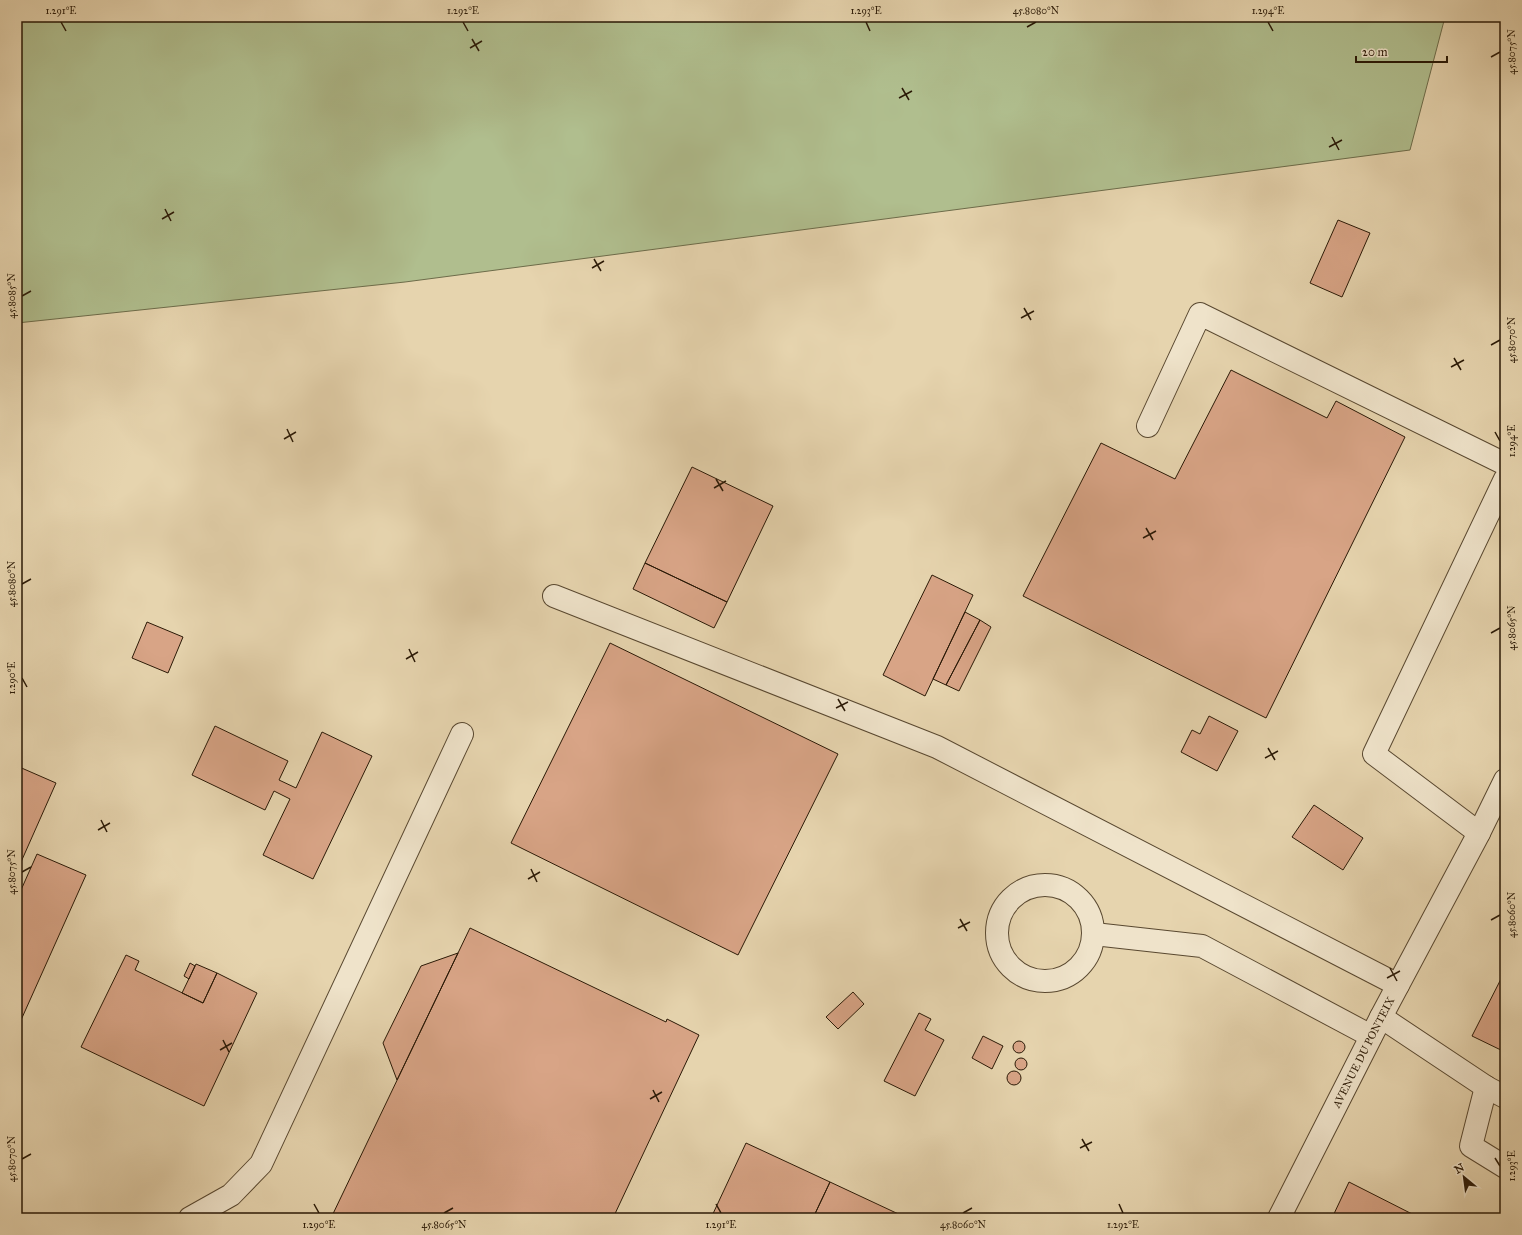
<svg xmlns="http://www.w3.org/2000/svg" width="1522" height="1235" font-family="'IM FELL Great Primer',serif">
<rect width="100%" height="100%" fill="#e6d4ae"/>
<filter id="stains"><feTurbulence type="fractalNoise" baseFrequency=".005" numOctaves="4"/><feColorMatrix values="0 0 0 0 .2 0 0 0 0 .09 0 0 0 0 .02 0 0 0 .5 -.17"/></filter>
<radialGradient id="worn" r=".72"><stop offset=".6" stop-color="#630" stop-opacity="0"/><stop offset="1" stop-color="#630" stop-opacity=".3"/></radialGradient>
<path fill="#b0be8e" stroke="#6d6c4a" d="M 17,17 L 1445,17 L 1410,150 L 405,282 L 17,323 Z"/>
<path fill="#d8a486" stroke="#2a1906" d="M 1338,220 L 1370,233 L 1342,297 L 1310,283 Z
M 1231,370 L 1327,418 L 1336,401 L 1405,437 L 1266,718 L 1023,596 L 1101,443 L 1175,479 Z
M 692,467 L 773,506 L 727,602 L 645,563 Z
M 645,563 L 727,602 L 714,628 L 633,589 Z
M 932,575 L 973,595 L 925,696 L 883,675 Z
M 965,612 L 980,620 L 946,685 L 933,679 Z
M 980,620 L 991,627 L 959,691 L 946,685 Z
M 147,622 L 183,637 L 168,673 L 132,658 Z
M 610,643 L 838,754 L 738,955 L 511,843 Z
M 1209,716 L 1238,731 L 1217,771 L 1181,752 L 1192,730 L 1200,734 Z
M 215,726 L 288,761 L 279,780 L 296,788 L 322,732 L 372,756 L 313,879 L 263,855 L 290,799 L 274,791 L 265,810 L 192,775 Z
M 17,766 L 56,783 L 17,871 Z
M 1314,805 L 1363,838 L 1343,870 L 1292,837 Z
M 37,854 L 86,875 L 17,1029 L 17,899 Z
M 470,928 L 666,1022 L 667,1019 L 699,1035 L 613,1218 L 331,1218 Z
M 458,953 L 397,1080 L 383,1043 L 421,966 Z
M 126,955 L 139,961 L 135,970 L 203,1003 L 217,973 L 257,993 L 204,1106 L 81,1047 Z
M 190,963 L 195,966 L 189,979 L 184,976 Z
M 196,964 L 217,973 L 203,1003 L 182,993 Z
M 1505,971 L 1505,1052 L 1472,1036 Z
M 853,992 L 864,1004 L 838,1029 L 826,1017 Z
M 919,1013 L 931,1019 L 925,1030 L 944,1040 L 915,1096 L 884,1081 Z
M 983,1036 L 1003,1046 L 992,1069 L 972,1058 Z
M1013 1047a6 6 0 1 1 12 0a6 6 0 1 1-12 0Z
M1015 1064a6 6 0 1 1 12 0a6 6 0 1 1-12 0Z
M1007 1078a7 7 0 1 1 14 0a7 7 0 1 1-14 0Z
M 746,1143 L 830,1182 L 813,1218 L 711,1218 Z
M 830,1182 L 907,1218 L 813,1218 Z
M 1349,1182 L 1420,1218 L 1332,1218 Z"/>
<g fill="none" stroke-linecap="round" stroke-linejoin="round">
<g stroke="#594830" stroke-width="24">
<g id="minor">
<path d="M 1148,426 L 1200,314 L 1505,464"/>
<path d="M 554,596 L 937,747 L 1398,985"/>
<path d="M 1479,833 L 1374,754 L 1505,479"/>
<circle cx="1045" cy="933" r="48"/>
<path d="M 1094,934 L 1202,946 L 1371,1036"/>
<path d="M 1381,1017 L 1486,1087 L 1505,1097"/>
<path d="M 1486,1087 L 1471,1146 L 1505,1167"/>
<path d="M 190,1218 L 231,1195 L 261,1164 L 462,734"/>
<path id="s1" d="M 1279,1218 L 1381,1017 L 1479,833 L 1505,780"/>
</g>
</g>
<use href="#minor" stroke="#efe3ca" stroke-width="22"/>
</g>
<path fill="none" stroke="#2a1906" stroke-width="1.5" d="M 61,22 L 66,31M 463,22 L 468,31M 866,22 L 870,31M 1268,22 L 1273,31M 1027,27 L 1036,22M 472,39 L 479,51M 470,48 L 482,41M 1491,57 L 1500,52M 902,88 L 909,100M 899,98 L 912,91M 1332,137 L 1339,150M 1329,147 L 1342,140M 165,209 L 171,221M 162,219 L 174,212M 594,259 L 601,271M 592,268 L 604,261M 22,296 L 31,291M 1024,308 L 1031,320M 1021,318 L 1034,311M 1491,345 L 1500,340M 1454,358 L 1461,370M 1451,367 L 1464,360M 287,429 L 293,442M 1495,432 L 1500,441M 284,439 L 296,432M 716,479 L 723,491M 714,488 L 726,481M 1146,528 L 1153,540M 1143,538 L 1156,531M 22,584 L 31,579M 1491,633 L 1500,628M 409,649 L 415,662M 406,659 L 418,652M 22,678 L 27,687M 838,699 L 845,711M 836,708 L 848,702M 1268,748 L 1275,760M 1265,758 L 1278,751M 101,820 L 107,832M 98,830 L 110,823M 531,869 L 537,882M 22,872 L 31,867M 528,879 L 540,872M 960,919 L 967,931M 1491,920 L 1500,915M 958,928 L 970,922M 1390,968 L 1397,981M 1387,978 L 1400,971M 223,1040 L 229,1052M 220,1050 L 232,1043M 653,1090 L 659,1102M 650,1099 L 662,1092M 1082,1139 L 1089,1151M 1080,1148 L 1092,1142M 1495,1158 L 1500,1166M 22,1159 L 31,1154M 314,1204 L 319,1213M 716,1204 L 721,1213M 1119,1204 L 1123,1213M 444,1213 L 453,1208M 963,1213 L 972,1208"/>
<g text-anchor="middle" stroke-width="3" stroke-linejoin="round" paint-order="stroke">
<g font-size="11" fill="#2a1906" stroke="#efe3ca">
<text dy="4" stroke="none"><textPath href="#s1" startOffset="186">AVENUE DU PONTEIX</textPath></text>
</g>
</g>
<rect width="1522" height="1235" fill="none" stroke="#e6d4ae" stroke-width="44"/>
<g transform="translate(1464 1177) rotate(331)" stroke="#efe3ca" stroke-width="3" paint-order="stroke">
<path d="M0-3L7 15L0 10L-7 15Z" fill="#2a1906"/>
<text y="-6" font-size="11" font-weight="bold" text-anchor="middle" fill="#2a1906">N</text>
</g>
<path d="M1356 56v6h91v-6" fill="none" stroke="#2a1906" stroke-width="2"/>
<text x="1362" y="56" font-size="12" fill="#2a1906" stroke="#efe3ca" stroke-width="3" paint-order="stroke">20 m</text>
<rect x="22" y="22" width="1478" height="1191" fill="none" stroke="#2a1906" stroke-width="1.5"/>
<g font-size="10" text-anchor="middle" fill="#2a1906">
<text x="61" y="14">1.291°E</text>
<text x="463" y="14">1.292°E</text>
<text x="866" y="14">1.293°E</text>
<text x="1036" y="14">45.8080°N</text>
<text x="1268" y="14">1.294°E</text>
<text transform="translate(1511 52) rotate(-90)" y="4">45.8075°N</text>
<text transform="translate(11 296) rotate(-90)" y="4">45.8085°N</text>
<text transform="translate(1511 340) rotate(-90)" y="4">45.8070°N</text>
<text transform="translate(1511 441) rotate(-90)" y="4">1.294°E</text>
<text transform="translate(11 584) rotate(-90)" y="4">45.8080°N</text>
<text transform="translate(1511 628) rotate(-90)" y="4">45.8065°N</text>
<text transform="translate(11 678) rotate(-90)" y="4">1.290°E</text>
<text transform="translate(11 872) rotate(-90)" y="4">45.8075°N</text>
<text transform="translate(1511 915) rotate(-90)" y="4">45.8060°N</text>
<text transform="translate(11 1159) rotate(-90)" y="4">45.8070°N</text>
<text transform="translate(1511 1166) rotate(-90)" y="4">1.293°E</text>
<text x="319" y="1228">1.290°E</text>
<text x="444" y="1228">45.8065°N</text>
<text x="721" y="1228">1.291°E</text>
<text x="963" y="1228">45.8060°N</text>
<text x="1123" y="1228">1.292°E</text>
</g>
<rect width="100%" height="100%" filter="url(#stains)"/>
<rect width="100%" height="100%" fill="url(#worn)"/>
</svg>
